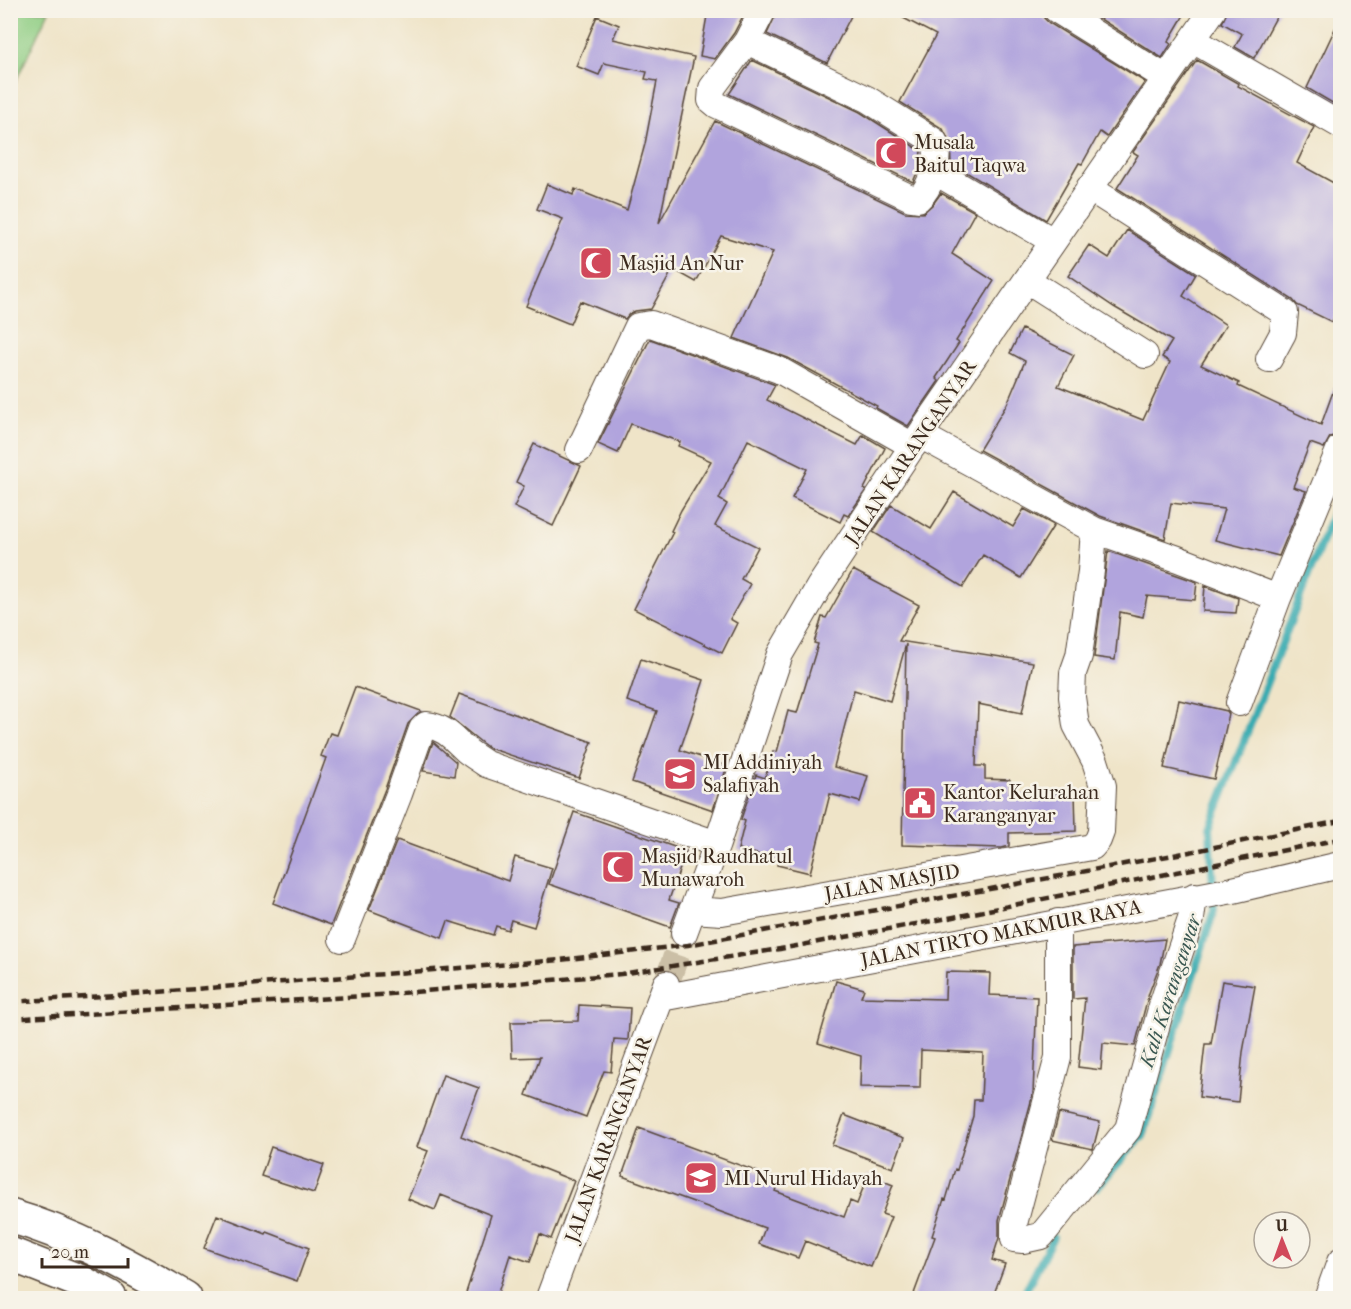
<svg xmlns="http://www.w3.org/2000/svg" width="1351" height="1309" font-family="'IM FELL French Canon',serif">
<rect width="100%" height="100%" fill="#f7f3e8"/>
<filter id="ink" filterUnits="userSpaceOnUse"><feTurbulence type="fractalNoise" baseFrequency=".0167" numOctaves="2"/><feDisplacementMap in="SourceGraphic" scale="12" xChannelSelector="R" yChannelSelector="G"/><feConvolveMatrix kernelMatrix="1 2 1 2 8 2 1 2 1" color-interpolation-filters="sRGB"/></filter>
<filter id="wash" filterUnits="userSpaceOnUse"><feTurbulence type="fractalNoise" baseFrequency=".008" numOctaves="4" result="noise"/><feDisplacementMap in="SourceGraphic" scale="24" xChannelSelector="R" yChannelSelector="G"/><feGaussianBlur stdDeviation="1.35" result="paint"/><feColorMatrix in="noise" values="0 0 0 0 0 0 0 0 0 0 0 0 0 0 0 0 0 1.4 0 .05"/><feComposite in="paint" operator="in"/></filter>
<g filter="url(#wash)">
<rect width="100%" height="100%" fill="#efe4c8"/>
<path fill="#90ce84" stroke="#667c51" stroke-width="1.5" d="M 11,10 L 49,11 L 11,91 L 10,11 Z"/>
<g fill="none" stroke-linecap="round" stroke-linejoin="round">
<path stroke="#39abb1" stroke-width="8" d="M 1097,1187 L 1143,1135 L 1214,910 L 1210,828 L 1340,495
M 1022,1298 L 1053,1237"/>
</g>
<g id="blocks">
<path fill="#b1a4dd" d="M 708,10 L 746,10 L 734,33 L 715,59 L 700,56 Z
M 778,10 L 854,10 L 827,63 L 767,34 Z
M 888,10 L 1042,10 L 1044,18 L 1049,23 L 1145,82 L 1107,137 L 1100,132 L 1082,164 L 1079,163 L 1046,220 L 951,163 L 950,143 L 943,129 L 900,102 L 936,35 Z
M 1086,10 L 1187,10 L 1168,42 L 1171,44 L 1162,58 Z
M 1228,10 L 1280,10 L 1254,58 L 1235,47 L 1242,34 L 1222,23 Z
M 597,16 L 619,25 L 613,39 L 694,57 L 659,223 L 715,121 L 905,212 L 923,213 L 933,204 L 941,193 L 975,212 L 952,254 L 994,281 L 956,341 L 959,343 L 936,378 L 939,381 L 908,426 L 876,408 L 877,406 L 788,358 L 734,338 L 773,252 L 721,236 L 696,282 L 673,269 L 651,309 L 635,311 L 629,314 L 625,319 L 580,301 L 570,324 L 526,306 L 563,219 L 537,209 L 547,184 L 573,195 L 575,189 L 627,210 L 645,144 L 657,81 L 645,79 L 647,72 L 604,63 L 599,75 L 576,66 Z
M 1341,16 L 1341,108 L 1307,88 Z
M 752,60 L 860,112 L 921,151 L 919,168 L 913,182 L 729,94 Z
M 1197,60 L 1239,84 L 1238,86 L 1314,127 L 1297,163 L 1341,187 L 1341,303 L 1332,322 L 1297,305 L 1293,300 L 1117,188 L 1138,155 L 1133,152 Z
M 1127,230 L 1196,274 L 1183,296 L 1226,325 L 1201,365 L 1239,383 L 1238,386 L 1321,425 L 1338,378 L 1341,378 L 1341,433 L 1330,437 L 1324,448 L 1310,443 L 1293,487 L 1306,491 L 1279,556 L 1215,540 L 1224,509 L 1171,503 L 1165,539 L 1100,516 L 979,450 L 1007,404 L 1025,361 L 1010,353 L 1022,329 L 1074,355 L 1058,386 L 1143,420 L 1170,362 L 1162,357 L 1172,341 L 1114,307 L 1068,276 L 1089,245 L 1109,258 Z
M 650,339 L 773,384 L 775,385 L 767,400 L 857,445 L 863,435 L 885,448 L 864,489 L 866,490 L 848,516 L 844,514 L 840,522 L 792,498 L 807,469 L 748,440 L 719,499 L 727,504 L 715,526 L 758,547 L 741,579 L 750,584 L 730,619 L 737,623 L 722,653 L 634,609 L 673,532 L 671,531 L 681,510 L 711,461 L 678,446 L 680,442 L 631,424 L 618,453 L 598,444 Z
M 534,444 L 581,466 L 553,526 L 514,507 L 524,486 L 516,482 Z
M 954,492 L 1013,527 L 1024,509 L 1054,525 L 1021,578 L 983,555 L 963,587 L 873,532 L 891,505 L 931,529 Z
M 1108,551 L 1197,582 L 1195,600 L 1147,596 L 1143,617 L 1120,612 L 1115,660 L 1094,657 Z
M 853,570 L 919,605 L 899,641 L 1033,662 L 1022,713 L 978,704 L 976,766 L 985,766 L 985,779 L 1010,780 L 1010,795 L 1075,792 L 1076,831 L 1009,833 L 1009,846 L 1002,848 L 902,845 L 906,644 L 890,701 L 854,690 L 834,767 L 868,776 L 860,802 L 830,794 L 810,873 L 777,865 L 779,860 L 738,849 L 745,821 L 741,819 L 756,775 L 765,778 L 773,751 L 777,752 L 788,711 L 797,713 L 818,644 L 814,643 L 822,617 L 826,618 Z
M 1205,586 L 1238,598 L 1236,613 L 1203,611 Z
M 641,659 L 704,680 L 680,750 L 727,766 L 713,810 L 632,782 L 657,711 L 627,701 Z
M 355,687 L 421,711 L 408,724 L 385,789 L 331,925 L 273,903 L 326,758 L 321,756 L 330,733 L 337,735 Z
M 459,694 L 592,742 L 579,778 L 489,748 L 482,743 L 450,717 Z
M 1179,700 L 1227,711 L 1229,714 L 1214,779 L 1164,768 Z
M 433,742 L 456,762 L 454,776 L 423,771 Z
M 574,812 L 686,851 L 669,900 L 679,903 L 670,927 L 549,884 Z
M 397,840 L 508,881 L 515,857 L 552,868 L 534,927 L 511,920 L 508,930 L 496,926 L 493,935 L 448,921 L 442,938 L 369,910 Z
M 1165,939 L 1160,964 L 1149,993 L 1135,1046 L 1103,1043 L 1101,1070 L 1078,1067 L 1085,998 L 1073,999 L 1073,947 Z
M 946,972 L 990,973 L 989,995 L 1037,997 L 1033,1094 L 999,1220 L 999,1238 L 992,1260 L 1005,1264 L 992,1299 L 912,1299 L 935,1237 L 932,1236 L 944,1199 L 946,1200 L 955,1169 L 957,1170 L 973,1116 L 974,1100 L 981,1100 L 983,1053 L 921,1050 L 920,1088 L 860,1087 L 861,1056 L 818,1043 L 836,981 L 864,989 L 861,997 L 945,999 Z
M 1222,981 L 1255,986 L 1243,1052 L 1238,1102 L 1199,1097 L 1205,1044 L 1211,1044 Z
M 579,1005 L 630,1008 L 628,1040 L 614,1039 L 611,1072 L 604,1071 L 586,1117 L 526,1095 L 540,1057 L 512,1058 L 511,1022 L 578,1021 Z
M 443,1075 L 479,1088 L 461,1136 L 574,1181 L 551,1239 L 540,1234 L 530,1262 L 510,1255 L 496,1299 L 464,1299 L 491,1215 L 441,1195 L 435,1210 L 408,1199 L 428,1151 L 417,1147 Z
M 1059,1113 L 1100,1122 L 1093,1149 L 1052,1140 Z
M 844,1115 L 904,1138 L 893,1168 L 832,1145 Z
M 639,1128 L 780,1180 L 775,1191 L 844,1217 L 850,1201 L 857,1204 L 868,1175 L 893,1185 L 882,1214 L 891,1217 L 871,1267 L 805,1241 L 798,1258 L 759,1244 L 765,1228 L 622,1176 Z
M 271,1147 L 324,1165 L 314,1193 L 261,1176 Z
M 217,1215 L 266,1234 L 267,1232 L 309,1248 L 297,1281 L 204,1248 Z"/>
</g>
</g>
<g filter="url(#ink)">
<use href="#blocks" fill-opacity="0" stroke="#564638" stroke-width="1.5"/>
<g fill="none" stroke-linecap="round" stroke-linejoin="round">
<path stroke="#cbbfa6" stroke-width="26" stroke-dasharray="26 13" stroke-linecap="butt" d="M 668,979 L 684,933"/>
<g stroke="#564638" stroke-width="28">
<path id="minor" d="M 1057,10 L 1166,78
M 1193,40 L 1340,125
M 747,41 L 867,99 L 934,141 C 942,157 930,189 918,199 L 911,198 L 717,105 L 711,100 L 712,88 L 747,41 L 763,10
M 934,171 L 1053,241
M 1089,188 L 1285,313 L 1283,333 L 1269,359
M 1027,280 L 1145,355
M 920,435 L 1094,530 L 1178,559 L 1278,598
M 579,450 L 638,326 L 651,324 L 779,370 L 913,446
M 1239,703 L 1278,598 L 1340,448
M 692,910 L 722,912 L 1092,847 L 1098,840 L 1101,832 L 1103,786 L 1095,761 L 1076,725 L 1072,697 L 1073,673 L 1079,656 L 1091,571 L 1094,530
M 1058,922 L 1058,1057 L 1014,1224 L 1014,1239 L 1023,1240 L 1041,1236 L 1128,1129 L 1163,1002 L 1191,919 L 1194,896
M 684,933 L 717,844 L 780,654 L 819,587 L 926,426 L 1213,10
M 342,939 L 399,794 L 422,729 L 426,725 C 445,727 453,738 466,750 C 472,755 479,759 486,764 L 717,844
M 661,998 L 1233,890 L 1340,865
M 549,1298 L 666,984
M 1327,1298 L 1340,1262"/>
</g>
<g stroke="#564638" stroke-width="36">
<path id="trunk" d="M 10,1216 C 73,1234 130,1266 185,1298
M 10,1254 L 79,1281 L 110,1298"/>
</g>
<use href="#minor" stroke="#fff" stroke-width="26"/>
<use href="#trunk" stroke="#fff" stroke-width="33"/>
<path stroke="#3b2a1e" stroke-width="4.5" stroke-dasharray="9 4.5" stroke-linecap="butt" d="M 10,1002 L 133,994 L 560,960 L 688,945 L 1200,850 L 1340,821
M 10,1019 L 379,995 L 621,974 L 780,949 L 954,917 L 1340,839"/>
</g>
</g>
<defs>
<g id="mosque-square" transform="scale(1.725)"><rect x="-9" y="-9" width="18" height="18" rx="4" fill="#d1495b" stroke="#f7f3e8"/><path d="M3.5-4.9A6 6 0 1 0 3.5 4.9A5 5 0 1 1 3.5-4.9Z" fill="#fff"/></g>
<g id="school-square" transform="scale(1.725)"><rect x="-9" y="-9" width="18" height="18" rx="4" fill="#d1495b" stroke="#f7f3e8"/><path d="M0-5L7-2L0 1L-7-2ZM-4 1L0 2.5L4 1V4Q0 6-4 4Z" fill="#fff"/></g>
<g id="civic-square" transform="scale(1.725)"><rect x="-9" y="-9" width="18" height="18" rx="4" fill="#d1495b" stroke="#f7f3e8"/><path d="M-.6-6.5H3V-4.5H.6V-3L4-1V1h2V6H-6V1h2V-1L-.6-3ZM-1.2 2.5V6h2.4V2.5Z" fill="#fff"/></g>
</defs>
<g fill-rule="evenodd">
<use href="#mosque-square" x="891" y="153"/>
<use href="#mosque-square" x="596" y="263"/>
<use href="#school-square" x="680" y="774"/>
<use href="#civic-square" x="920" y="803"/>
<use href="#mosque-square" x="618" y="867"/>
<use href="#school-square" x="701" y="1178"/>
</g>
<g text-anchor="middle" stroke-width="5" stroke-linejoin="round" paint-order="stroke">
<g font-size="20" fill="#3b2a1e" stroke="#f7f3e8" text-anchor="start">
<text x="914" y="149">Musala<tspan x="914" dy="23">Baitul Taqwa</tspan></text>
<text x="619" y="270">Masjid An Nur</text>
<text x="703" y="769">MI Addiniyah<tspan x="703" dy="23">Salafiyah</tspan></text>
<text x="943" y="799">Kantor Kelurahan<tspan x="943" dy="23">Karanganyar</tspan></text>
<text x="641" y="863">Masjid Raudhatul<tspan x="641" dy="23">Munawaroh</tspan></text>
<text x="724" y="1185">MI Nurul Hidayah</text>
</g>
<g font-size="20" fill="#3b2a1e" stroke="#f7f3e8">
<text transform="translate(910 452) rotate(-56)" y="7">JALAN KARANGANYAR</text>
<text transform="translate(892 882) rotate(-10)" y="7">JALAN MASJID</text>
<text transform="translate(1001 933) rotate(-11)" y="7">JALAN TIRTO MAKMUR RAYA</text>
<text transform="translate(608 1139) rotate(-70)" y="7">JALAN KARANGANYAR</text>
</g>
<g font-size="21" font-style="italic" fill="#3a5751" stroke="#f7f3e8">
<text transform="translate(1170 991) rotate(-72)" y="7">Kali Karanganyar</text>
</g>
</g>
<rect width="1351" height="1309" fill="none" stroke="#f7f3e8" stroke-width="36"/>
<g transform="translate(1282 1240) rotate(359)"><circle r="28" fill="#f7f3e8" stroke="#aca397" stroke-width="1.5"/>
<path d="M0-4.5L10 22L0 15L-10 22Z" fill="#d1495b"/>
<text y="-9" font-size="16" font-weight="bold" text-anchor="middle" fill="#3b2a1e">U</text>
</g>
<path d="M42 1258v9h86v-9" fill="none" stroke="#3b2a1e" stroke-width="3"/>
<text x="51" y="1258" font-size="18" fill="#3b2a1e" stroke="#f7f3e8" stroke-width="4.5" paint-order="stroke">20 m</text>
</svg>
